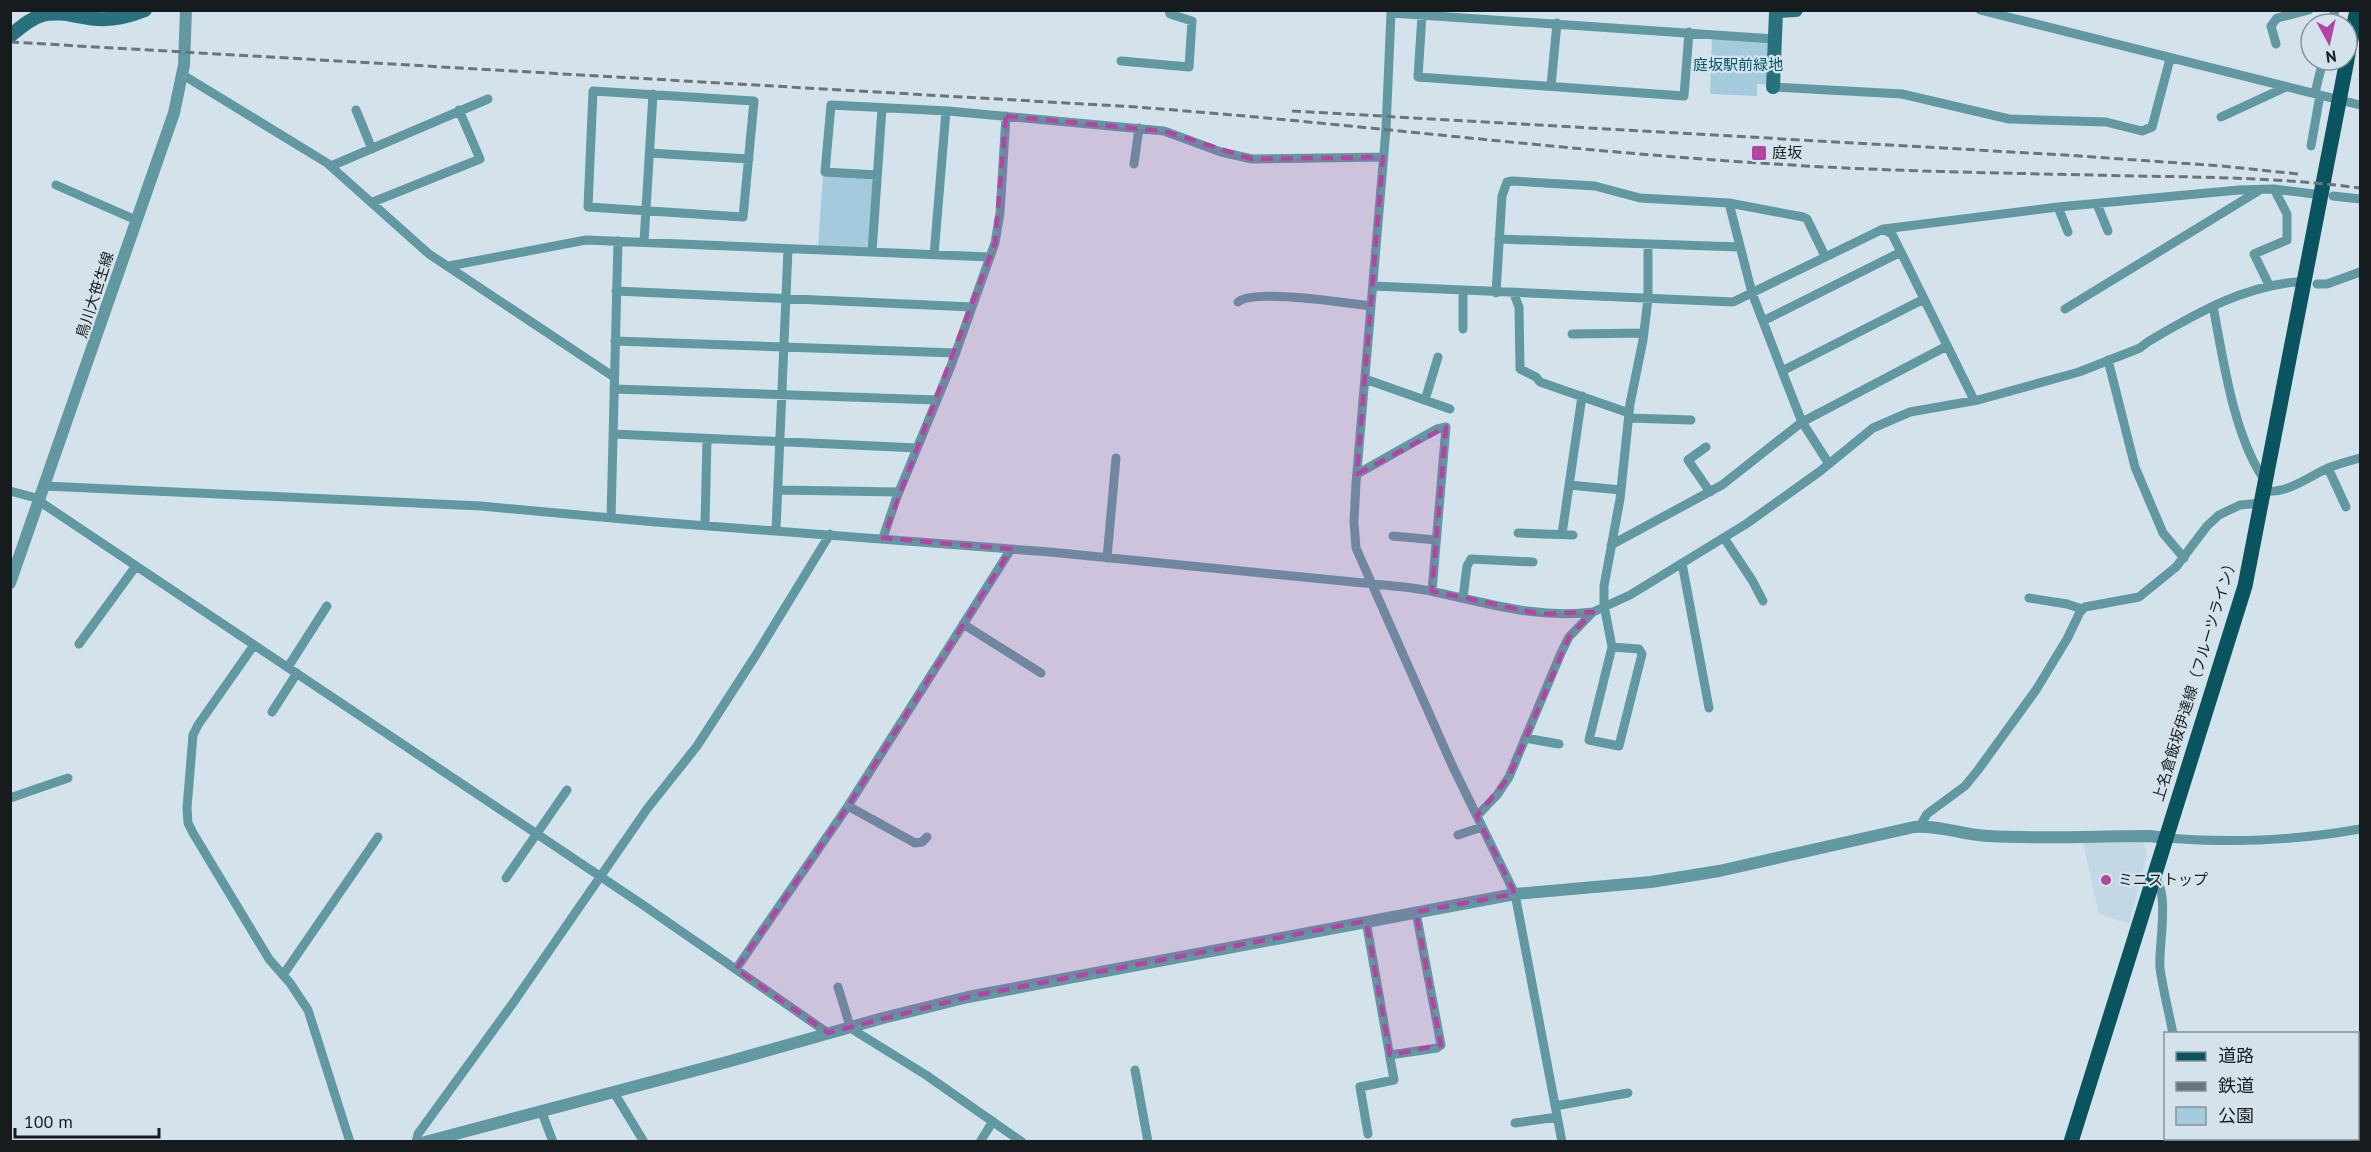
<svg xmlns="http://www.w3.org/2000/svg" width="2371" height="1152" font-family="'PT Sans','Noto Sans JP',sans-serif">
<rect width="100%" height="100%" fill="#d4e3eb"/>
<path fill="#c2d9e5" d="M 2143,842 L 2147,854 L 2129,924 L 2099,914 L 2083,843 Z"/>
<path fill="#a4cadd" d="M 1712,37 L 1772,41 L 1771,85 L 1757,84 L 1757,96 L 1710,94 Z
M 823,175 L 874,177 L 869,249 L 818,247 Z"/>
<g fill="none" stroke-linecap="round" stroke-linejoin="round">
<path stroke="#6198a1" stroke-width="9" d="M 1980,10 L 2360,105
M 1422,15 L 1418,77 L 1684,96 L 1689,32
M 2332,24 L 2335,10
M 2276,44 L 2271,26 L 2277,18 L 2309,10
M 1121,61 L 1189,67 L 1192,21 L 1170,14 L 1169,10
M 183,75 L 327,163 L 429,254 L 614,377
M 1551,86 L 1557,23
M 1773,87 L 1902,94 L 2009,119 L 2106,122 L 2142,131 L 2152,127 L 2170,59
M 593,91 L 754,101 L 743,217 L 588,207 Z
M 2315,93 L 2323,60
M 356,110 L 372,149
M 2221,117 L 2286,87
M 2311,146 L 2320,95
M 650,153 L 749,159
M 1134,164 L 1139,128
M 331,166 L 488,99
M 877,175 L 825,172 L 831,105 L 948,111 L 1164,131 L 1221,152 L 1252,159 L 1383,157
M 56,185 L 136,220
M 2333,196 L 2360,199
M 373,202 L 480,159 L 459,110
M 1729,203 L 1752,293 L 1782,371 L 1802,422 L 1829,464
M 2097,204 L 2108,231
M 2058,207 L 2068,232
M 1884,229 L 2058,207 L 2239,190 L 2274,189 L 2314,194
M 1499,239 L 1740,247
M 644,242 L 653,94
M 872,252 L 882,108
M 934,255 L 946,111
M 449,266 L 586,240 L 990,257
M 2317,284 L 2327,284 L 2360,272
M 2269,285 L 2254,254 L 2287,240 L 2287,214 L 2274,189
M 1373,286 L 1733,302 L 1883,229 L 1892,234 L 1974,400
M 616,291 L 972,307
M 1496,293 L 1502,196 L 1507,182 L 1512,181 L 1595,186 L 1640,198 L 1729,203 L 1803,217 L 1807,219 L 1825,256
M 1514,294 L 1519,307 L 1520,369 L 1536,377 L 1540,382 L 1629,413
M 1238,302 C 1253,288 1347,303 1371,306
M 2213,306 C 2223,359 2234,439 2266,482
M 2065,309 L 2260,190
M 1763,321 L 1901,252
M 1463,329 L 1463,291
M 1572,334 L 1644,333
M 615,341 L 956,353
M 2108,360 L 2135,467 L 2163,533 L 2184,558
M 1782,371 L 1924,299
M 1365,379 L 1450,409
M 614,389 L 937,400
M 1425,400 L 1438,357
M 1629,418 L 1691,420
M 613,434 L 917,448
M 1706,447 L 1688,460 L 1710,492
M 2328,468 L 2346,507
M 1357,474 L 1437,429 L 1446,427 L 1432,591
M 1569,485 L 1621,490
M 45,486 L 481,506 L 656,522 L 1050,552 L 1384,585 C 1401,587 1418,588 1434,592 C 1489,603 1535,619 1593,612
M 778,490 L 899,492
M 10,491 L 40,499
M 2265,491 C 2287,494 2308,477 2328,468 C 2338,464 2349,461 2360,458
M 39,501 L 643,905 L 828,1033
M 611,518 L 618,241
M 705,525 L 707,439
M 776,530 L 788,249
M 1518,533 L 1573,535
M 1562,534 L 1582,396
M 1393,536 L 1436,540
M 883,538 L 896,499 L 951,366 L 995,243 L 1000,213 L 1006,116
M 1724,538 L 1752,580 L 1763,601
M 1611,545 L 1722,485 L 1802,422 L 1947,346
M 1107,558 L 1116,458
M 1682,563 L 1709,708
M 1463,598 L 1467,566 L 1471,559 L 1533,562
M 2029,598 L 2067,604 L 2082,609
M 963,624 L 1041,673
M 79,644 L 136,566
M 254,645 L 198,725 L 193,735 L 187,808 L 188,823 L 193,833 L 269,959 L 290,983 L 308,1010 L 350,1142
M 1612,647 L 1639,649 L 1642,654 L 1619,746 L 1589,740 L 1612,647 L 1604,605 L 1604,586 L 1620,499 L 1630,404 L 1643,340 L 1648,299 L 1648,244
M 288,667 L 327,606
M 272,712 L 297,673
M 1525,738 L 1559,744
M 10,798 L 68,778
M 848,806 L 915,843 L 922,842 L 927,837
M 1477,816 L 1497,795 L 1509,777 L 1561,653 L 1569,637 L 1593,612 L 1630,595 L 1746,524 L 1819,472 L 1873,428 L 1910,412 L 1978,400 L 2079,372 L 2140,348 L 2149,341 C 2196,314 2241,287 2296,282
M 1920,826 L 1927,814 L 1965,786 L 1978,770 L 2036,690 L 2067,639 L 2080,612 L 2085,607 L 2139,597 L 2176,567 L 2207,526 L 2219,515 L 2240,505 L 2262,503
M 1458,835 L 1482,827
M 2165,838 C 2233,843 2293,841 2360,829
M 2153,877 C 2171,889 2158,947 2160,968 C 2163,991 2169,1012 2173,1034
M 506,878 L 567,790
M 1366,921 L 1394,1080 L 1360,1087 L 1368,1134
M 736,969 L 848,806 L 1011,549
M 283,975 L 378,837
M 838,987 L 849,1023 L 855,1031 L 926,1075 L 1022,1142
M 1390,1055 L 1437,1048 L 1441,1045 L 1416,912
M 1135,1070 L 1148,1142
M 613,1091 L 644,1142
M 1555,1106 L 1628,1093
M 541,1110 L 553,1142
M 1515,1123 L 1557,1117
M 416,1142 L 418,1134 L 513,1003 L 647,809 L 697,746 L 756,655 L 830,534
M 980,1142 L 993,1121
M 1562,1142 L 1515,894 L 1452,765 L 1356,548 L 1354,522 L 1356,483 L 1386,129 L 1391,13 L 1774,39
M 2187,1142 L 2187,1138"/>
<path stroke="#6198a1" stroke-width="12" d="M 10,583 L 174,113 L 184,65 L 186,10
M 425,1142 L 727,1062 L 883,1018 L 968,997 L 1515,894 L 1651,882 L 1719,871 L 1914,827 C 1940,825 1963,835 1988,836 C 2041,839 2096,836 2150,836 L 2165,838"/>
<path stroke="#29717c" stroke-width="14" d="M 10,36 C 20,28 29,19 42,15 C 60,10 80,18 98,19 C 114,20 130,16 145,10
M 1773,87 L 1776,11 L 1796,10"/>
<path stroke="#09545e" stroke-width="15" d="M 2347,59 L 2357,10
M 2071,1142 L 2245,586 L 2347,60"/>
<path stroke="#6a7479" stroke-width="3" stroke-dasharray="9 4.5" stroke-linecap="butt" d="M 10,42 L 1136,107 C 1350,123 1562,151 1775,164 C 1894,172 2014,173 2133,176 C 2208,177 2285,178 2360,188
M 1292,111 L 2065,155 L 2222,166 L 2298,174"/>
</g>
<path fill="#b245a3" fill-opacity="0.2" stroke="#b245a3" stroke-width="4.5" stroke-dasharray="12 8" stroke-linejoin="round" d="M 1006,116 L 1164,131 L 1252,159 L 1383,157 L 1357,474 L 1446,427 L 1432,591 L 1541,614 L 1593,612 L 1569,637 L 1509,777 L 1477,816 L 1515,894 L 1416,912 L 1441,1045 L 1390,1055 L 1366,921 L 968,997 L 828,1033 L 736,969 L 848,806 L 1011,549 L 883,538 L 995,243 Z"/>
<g fill="#b245a3" stroke="#d4e3eb" stroke-width="2">
<rect x="1751" y="145" width="16" height="16" rx="3"/>
<circle cx="2106" cy="880" r="6"/>
</g>
<g text-anchor="middle" stroke-width="4.5" stroke-linejoin="round" paint-order="stroke">
<g font-size="15" fill="#045571" stroke="#d4e3eb">
<text x="1738" y="70">庭坂駅前緑地</text>
</g>
<g font-size="15" fill="#161c1e" stroke="#d4e3eb" text-anchor="start">
<text x="1772" y="158">庭坂</text>
<text x="2118" y="885">ミニストップ</text>
</g>
<g font-size="15" fill="#161c1e" stroke="#d4e3eb">
<text transform="translate(95 295) rotate(-72)" y="5">鳥川大笹生線</text>
<text transform="translate(2195 679) rotate(-73)" y="5">上名倉飯坂伊達線（フルーツライン）</text>
</g>
</g>
<rect width="2371" height="1152" fill="none" stroke="#161c1e" stroke-width="24"/>
<rect x="2164" y="1032" width="195" height="108" fill="#d4e3eb" stroke="#889399" stroke-width="1.5"/>
<rect x="2176" y="1052" width="30" height="9" fill="#09545e" stroke="#889399" stroke-width="1.5"/>
<text x="2218" y="1062" font-size="18" fill="#161c1e">道路</text>
<rect x="2176" y="1082" width="30" height="9" fill="#6a7479" stroke="#889399" stroke-width="1.5"/>
<text x="2218" y="1092" font-size="18" fill="#161c1e">鉄道</text>
<rect x="2176" y="1107" width="30" height="18" fill="#a4cadd" stroke="#889399" stroke-width="1.5"/>
<text x="2218" y="1122" font-size="18" fill="#161c1e">公園</text>
<g transform="translate(2329 42) rotate(172)"><circle r="28" fill="#d4e3eb" stroke="#889399" stroke-width="1.5"/>
<path d="M0-4.5L10 22L0 15L-10 22Z" fill="#b245a3"/>
<text y="-9" font-size="16" font-weight="bold" text-anchor="middle" fill="#161c1e">N</text>
</g>
<path d="M15 1128v9h144v-9" fill="none" stroke="#161c1e" stroke-width="3"/>
<text x="24" y="1128" font-size="18" fill="#161c1e" stroke="#d4e3eb" stroke-width="4.5" paint-order="stroke">100 m</text>
</svg>
